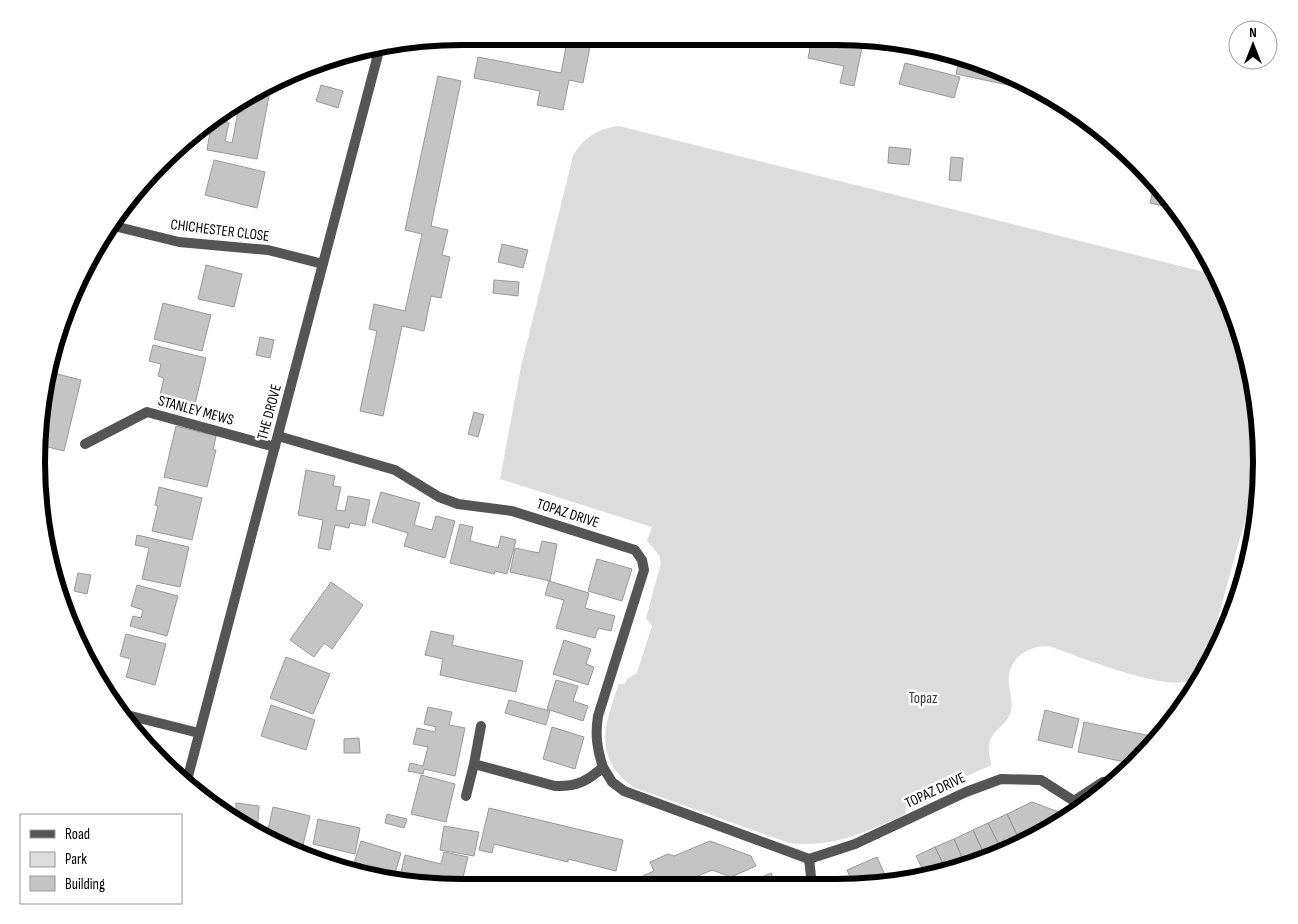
<svg xmlns="http://www.w3.org/2000/svg" width="1298" height="924" font-family="'Sofia Sans Condensed',sans-serif">
<rect width="100%" height="100%" fill="#fff"/>
<path fill="#dcdcdc" d="M 619,126 L 1216,275 L 1239,325 L 1258,406 L 1260,474 L 1239,541 L 1205,666 C 1200,674 1195,680 1185,682 C 1158,688 1079,657 1049,646 C 1031,645 1012,655 1009,675 C 1007,689 1015,700 1010,714 C 1005,727 990,731 989,746 C 988,752 991,759 991,765 L 967,776 L 958,772 L 952,774 L 916,792 L 905,809 L 906,814 C 865,832 835,848 789,843 L 635,788 C 592,758 604,726 619,684 L 625,684 L 627,679 L 637,673 L 652,626 L 646,618 L 661,563 L 659,555 L 647,541 L 652,527 L 500,479 L 521,367 L 573,156 C 584,137 597,129 619,126 Z"/>
<path fill="#c4c4c4" stroke="#999" d="M 568,36 L 592,36 L 583,83 L 569,80 L 563,110 L 537,105 L 540,91 L 474,78 L 478,57 L 561,73 Z
M 812,38 L 862,48 L 854,86 L 840,83 L 844,66 L 808,58 Z
M 959,60 L 1049,93 L 1050,94 L 956,74 Z
M 905,63 L 960,77 L 954,98 L 899,84 Z
M 438,76 L 461,81 L 431,226 L 448,230 L 442,255 L 450,257 L 441,298 L 431,296 L 424,331 L 402,326 L 383,416 L 360,411 L 377,331 L 369,329 L 374,304 L 405,311 L 422,234 L 405,230 Z
M 321,85 L 343,91 L 338,108 L 316,101 Z
M 256,94 L 269,96 L 257,159 L 207,150 L 212,120 L 229,123 L 225,141 L 232,143 L 238,112 L 224,109 Z
M 889,147 L 911,149 L 909,165 L 888,163 Z
M 951,157 L 963,158 L 961,181 L 949,180 Z
M 214,160 L 265,172 L 257,208 L 205,195 Z
M 1155,180 L 1156,181 L 1176,209 L 1150,203 Z
M 502,244 L 528,250 L 523,268 L 498,262 Z
M 206,265 L 242,274 L 234,307 L 198,299 Z
M 494,280 L 519,282 L 518,296 L 493,293 Z
M 163,303 L 211,315 L 202,351 L 154,339 Z
M 260,337 L 274,340 L 270,358 L 256,355 Z
M 153,345 L 206,358 L 194,408 L 159,399 L 164,378 L 158,376 L 161,364 L 149,361 Z
M 49,372 L 81,380 L 64,451 L 40,445 L 40,406 Z
M 474,412 L 484,415 L 478,437 L 468,434 Z
M 176,426 L 216,436 L 213,450 L 216,450 L 207,487 L 164,477 Z
M 306,470 L 335,476 L 333,486 L 341,487 L 336,510 L 345,511 L 348,496 L 370,500 L 365,526 L 350,523 L 349,528 L 335,525 L 330,550 L 318,548 L 323,520 L 298,515 Z
M 159,487 L 202,498 L 192,540 L 152,531 L 158,506 L 155,505 Z
M 381,492 L 420,503 L 414,525 L 432,530 L 436,516 L 455,521 L 445,558 L 404,546 L 408,533 L 372,522 Z
M 460,524 L 473,527 L 470,541 L 498,548 L 501,536 L 516,540 L 507,574 L 495,571 L 494,574 L 450,563 Z
M 137,535 L 189,547 L 180,587 L 142,579 L 149,548 L 135,545 Z
M 542,541 L 557,544 L 550,581 L 510,572 L 515,548 L 539,553 Z
M 597,559 L 632,569 L 622,601 L 588,591 Z
M 78,573 L 91,575 L 87,594 L 74,591 Z
M 549,581 L 589,593 L 585,608 L 615,616 L 611,631 L 598,628 L 595,638 L 556,628 L 564,600 L 545,595 Z
M 331,582 L 363,605 L 332,649 L 324,643 L 314,657 L 290,640 Z
M 137,585 L 178,596 L 167,636 L 130,626 L 133,616 L 141,618 L 143,610 L 131,606 Z
M 431,631 L 454,636 L 452,645 L 523,661 L 516,692 L 440,675 L 443,659 L 425,655 Z
M 126,634 L 166,644 L 155,685 L 126,677 L 131,659 L 120,656 Z
M 564,640 L 591,649 L 586,664 L 594,667 L 588,685 L 553,674 Z
M 286,657 L 330,674 L 313,714 L 270,698 Z
M 556,680 L 578,686 L 573,701 L 588,706 L 583,721 L 547,709 Z
M 509,700 L 550,711 L 546,725 L 505,713 Z
M 271,705 L 315,720 L 306,750 L 261,736 Z
M 428,707 L 452,712 L 449,725 L 465,728 L 455,776 L 424,769 L 423,774 L 408,771 L 410,763 L 423,766 L 428,747 L 413,744 L 417,728 L 435,732 L 436,727 L 424,724 Z
M 1045,710 L 1079,719 L 1072,748 L 1038,740 Z
M 1084,722 L 1151,736 L 1149,744 L 1152,745 L 1134,764 L 1078,752 Z
M 552,727 L 584,737 L 575,769 L 543,759 Z
M 359,738 L 360,753 L 344,753 L 344,739 Z
M 421,775 L 455,784 L 446,822 L 411,814 Z
M 1032,802 L 1067,815 L 1040,833 L 1033,831 L 1035,836 L 1022,845 L 1007,814 Z
M 236,803 L 259,806 L 257,834 L 222,812 L 236,812 Z
M 273,807 L 310,816 L 301,853 L 266,839 Z
M 489,808 L 623,840 L 616,871 L 568,859 L 568,862 L 494,844 L 492,853 L 479,850 Z
M 387,814 L 407,819 L 404,828 L 385,823 Z
M 1007,814 L 1022,845 L 1002,851 L 988,823 Z
M 318,819 L 360,828 L 355,854 L 313,844 Z
M 988,823 L 1002,851 L 985,856 L 973,830 Z
M 444,826 L 479,832 L 474,856 L 440,850 Z
M 973,830 L 985,856 L 964,862 L 954,839 Z
M 954,839 L 964,862 L 945,868 L 935,847 Z
M 361,841 L 401,853 L 393,880 L 374,877 L 377,869 L 354,863 Z
M 710,841 L 751,856 L 756,866 L 731,877 L 712,870 L 677,885 L 636,886 L 634,880 L 654,871 L 650,862 L 668,854 L 674,856 Z
M 935,847 L 945,868 L 925,874 L 916,856 Z
M 444,852 L 468,857 L 462,881 L 436,875 L 433,887 L 399,881 L 405,855 L 441,864 Z
M 877,857 L 889,884 L 853,884 L 847,870 Z
M 771,873 L 776,885 L 744,885 Z
M 474,876 L 506,885 L 506,886 L 471,887 Z"/>
<g fill="none" stroke-linecap="round" stroke-linejoin="round">
<path stroke="#555" stroke-width="10" d="M 114,226 L 179,242 L 268,250 L 323,264
M 278,436 L 395,470 L 439,497 L 458,504 L 512,511 L 635,550 L 642,560 L 644,570 L 598,716 C 595,735 597,749 603,767
M 85,444 L 147,412 L 275,447
M 123,714 L 199,733
M 481,726 L 474,764 L 555,786 C 576,787 588,781 603,767 L 612,782 L 624,791 L 809,859 L 855,844 L 966,792 L 1001,779 L 1041,780 L 1074,801 L 1078,808
M 186,784 L 380,47
M 466,796 L 474,764
M 1074,801 L 1103,782
M 809,859 L 812,885"/>
</g>
<g text-anchor="middle" stroke-width="5" stroke-linejoin="round" paint-order="stroke">
<g font-size="15" fill="#000" stroke="#fff">
<text transform="translate(220 230) rotate(7)" y="5">CHICHESTER CLOSE</text>
<text transform="translate(196 410) rotate(15)" y="5">STANLEY MEWS</text>
<text transform="translate(269 412) rotate(-75)" y="5">THE DROVE</text>
<text transform="translate(568 513) rotate(18)" y="5">TOPAZ DRIVE</text>
<text transform="translate(935 790) rotate(-25)" y="5">TOPAZ DRIVE</text>
</g>
<g font-size="15" fill="#333" stroke="#fff">
<text x="923" y="703">Topaz</text>
</g>
</g>
<path d="M0 0H1298V924H0ZM462 45H836A417 417 0 0 1 1253 462V462A417 417 0 0 1 836 879H462A417 417 0 0 1 45 462V462A417 417 0 0 1 462 45Z" fill="#fff" fill-rule="evenodd"/>
<path fill="none" stroke="#000" stroke-width="6" d="M462 45H836A417 417 0 0 1 1253 462V462A417 417 0 0 1 836 879H462A417 417 0 0 1 45 462V462A417 417 0 0 1 462 45Z"/>
<rect x="20" y="814" width="162" height="90" fill="#ffffff" stroke="#999999"/>
<rect x="30" y="830" width="25" height="8" fill="#555555" stroke="#999999"/>
<text x="65" y="839" font-size="15" fill="#000000">Road</text>
<rect x="30" y="852" width="25" height="15" fill="#dcdcdc" stroke="#999999"/>
<text x="65" y="864" font-size="15" fill="#000000">Park</text>
<rect x="30" y="876" width="25" height="15" fill="#c4c4c4" stroke="#999999"/>
<text x="65" y="889" font-size="15" fill="#000000">Building</text>
<g transform="translate(1253 45)"><circle r="24" fill="#ffffff" stroke="#999999"/>
<path d="M0-4L9 19L0 12L-9 19Z" fill="#000000"/>
<text y="-8" font-size="14" font-weight="bold" text-anchor="middle" fill="#000000">N</text>
</g>
</svg>
